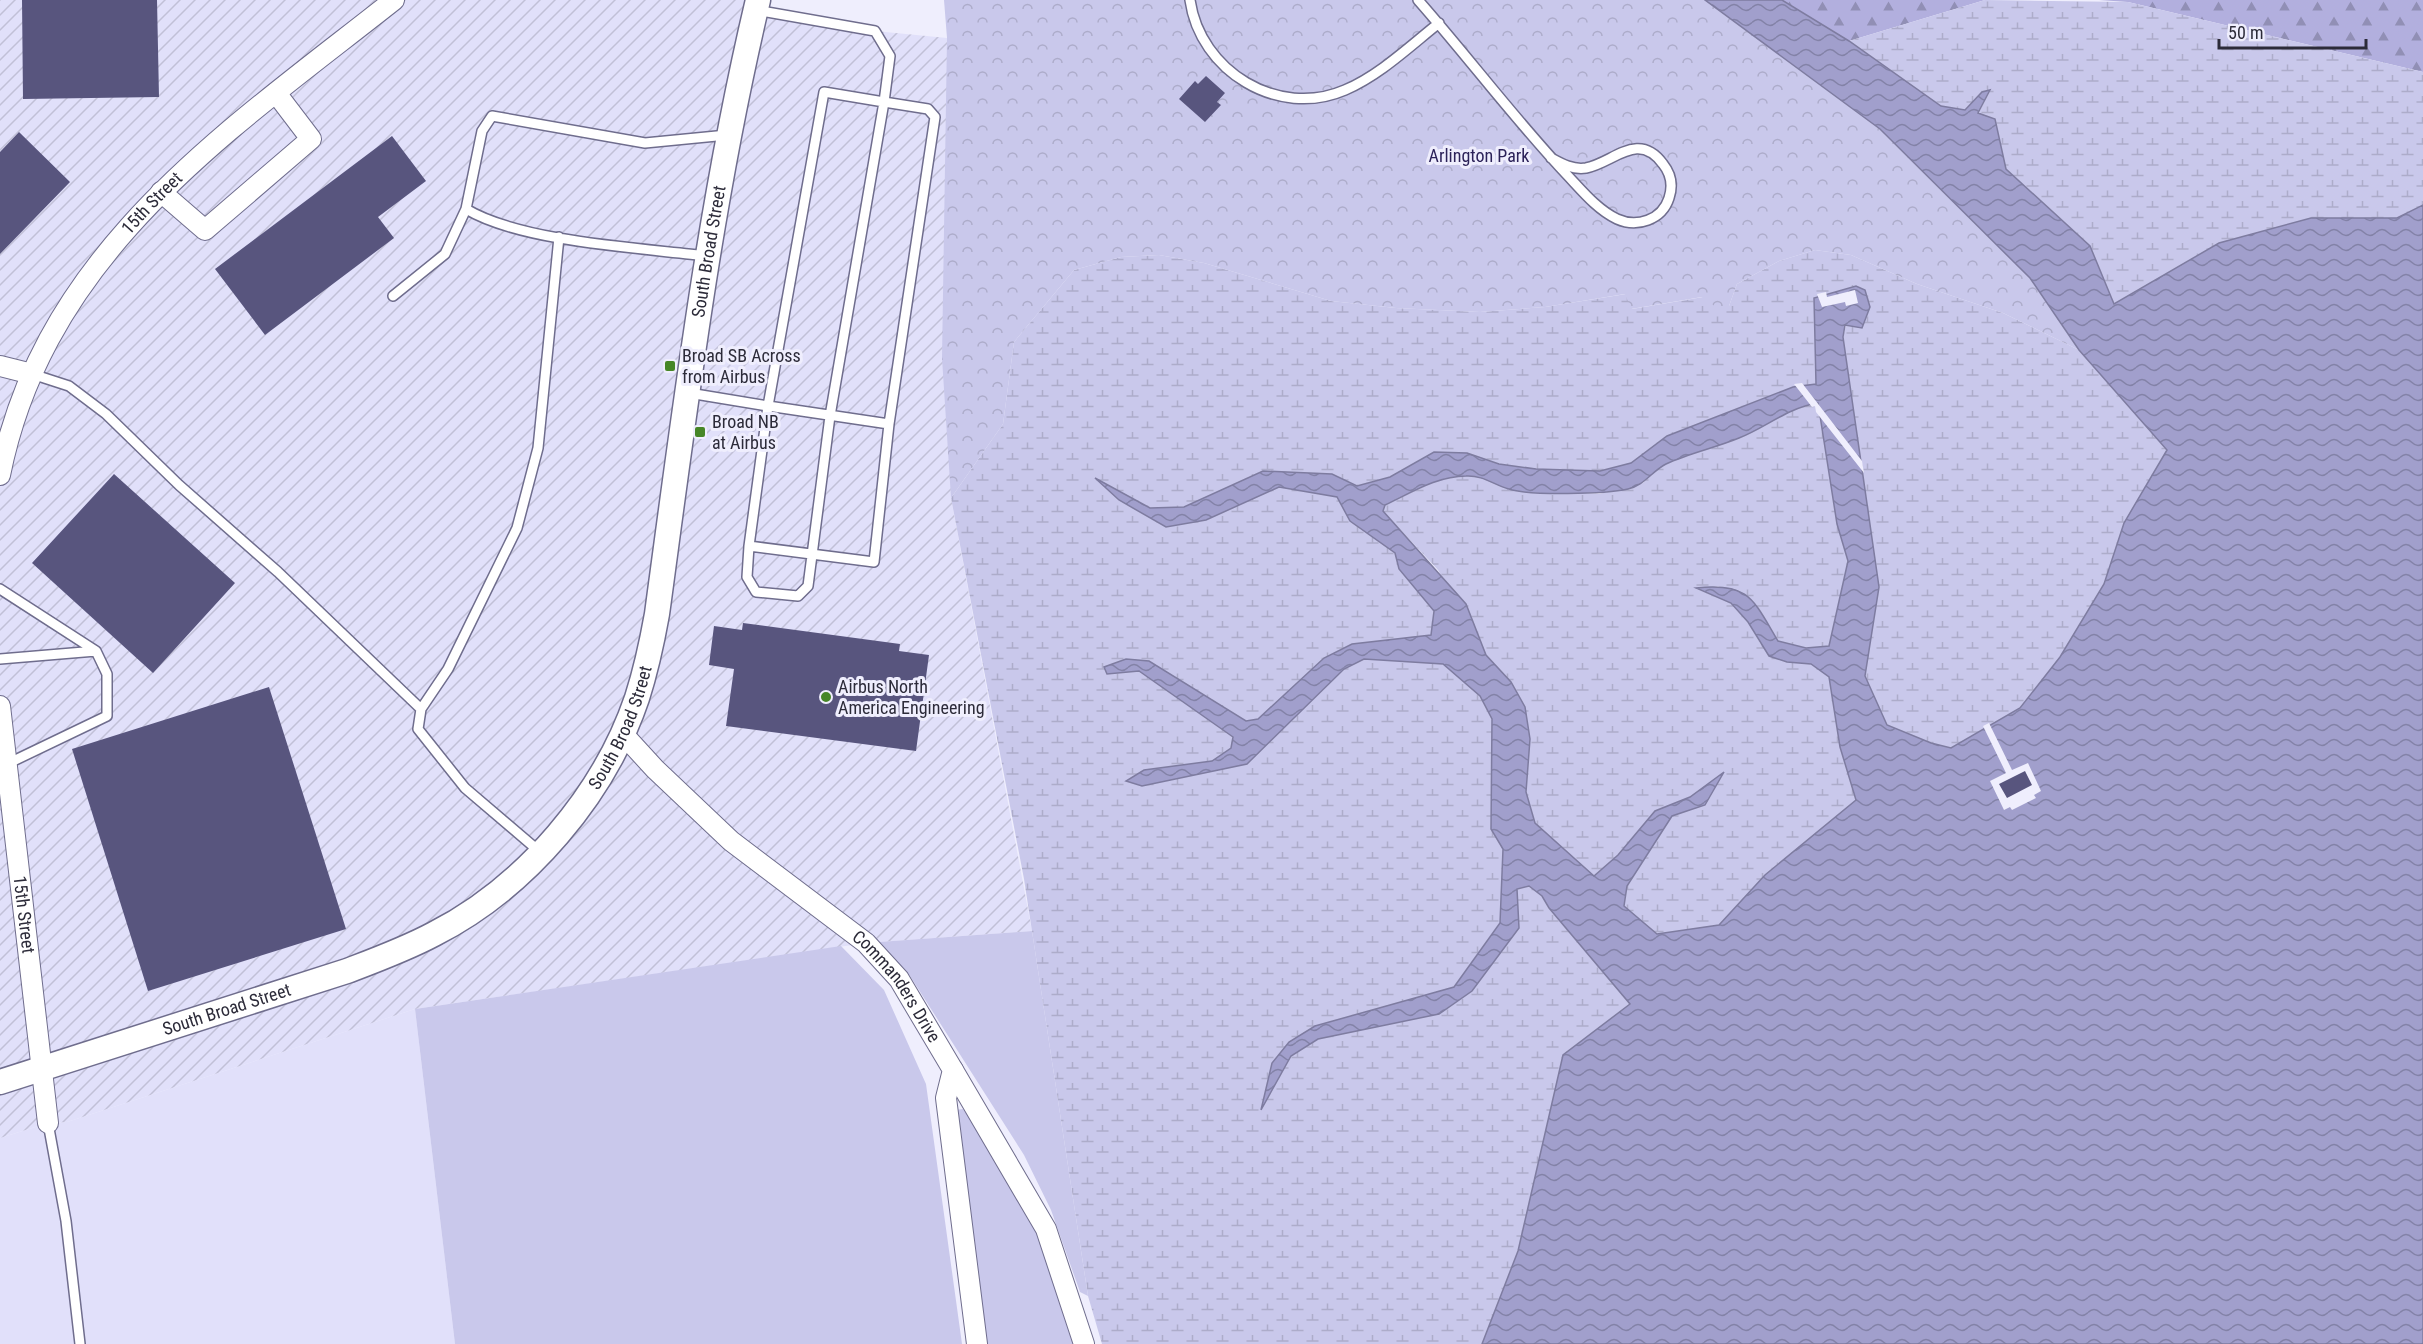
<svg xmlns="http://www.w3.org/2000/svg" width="2423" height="1344" font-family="'Roboto Condensed',sans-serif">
<defs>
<pattern id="industrial-furrows" width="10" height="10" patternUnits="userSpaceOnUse" patternTransform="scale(1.5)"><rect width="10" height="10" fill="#e1e0fa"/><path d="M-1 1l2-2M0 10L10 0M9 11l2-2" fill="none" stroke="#c1c0d7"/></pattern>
<pattern id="forest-firs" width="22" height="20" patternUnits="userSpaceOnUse" patternTransform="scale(1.5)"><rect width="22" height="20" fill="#b2afde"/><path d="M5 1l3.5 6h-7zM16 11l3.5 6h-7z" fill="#918fb5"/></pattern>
<pattern id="wetland-marsh" width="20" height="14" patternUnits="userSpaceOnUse" patternTransform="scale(1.5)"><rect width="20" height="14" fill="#c9c8eb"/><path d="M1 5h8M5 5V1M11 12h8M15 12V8" fill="none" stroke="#adacca"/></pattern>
<pattern id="park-crowns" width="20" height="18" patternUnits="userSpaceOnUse" patternTransform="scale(1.5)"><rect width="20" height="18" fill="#c9c8eb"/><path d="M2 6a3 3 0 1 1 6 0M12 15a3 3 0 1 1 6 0" fill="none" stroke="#adacca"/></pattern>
<pattern id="water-waves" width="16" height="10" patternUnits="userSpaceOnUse" patternTransform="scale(1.5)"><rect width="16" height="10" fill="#a19fcc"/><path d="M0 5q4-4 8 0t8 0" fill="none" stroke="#8382a7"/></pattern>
</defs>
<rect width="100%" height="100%" fill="#efeefd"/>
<path fill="#e1e0fa" d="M 415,1009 L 455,1344 L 0,1344 L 0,1138 L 48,1123 L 67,1122 Z"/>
<path fill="url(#industrial-furrows)" d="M 0,0 L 757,0 L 756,9 L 875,31 L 947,38 L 951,498 L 1032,931 L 866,943 L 415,1009 L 67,1122 L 48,1123 L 0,1138 Z"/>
<path fill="#c9c8eb" d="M 1032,931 L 1088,1296 L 1080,1292 L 1051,1210 L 1024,1155 L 910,976 L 879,942 Z
M 841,946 L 884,990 L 926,1084 L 962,1344 L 455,1344 L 415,1009 Z
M 963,1109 L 976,1127 L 1037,1231 L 1075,1344 L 985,1344 L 955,1110 Z"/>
<path fill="url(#forest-firs)" d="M 1782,0 L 1985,0 L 1849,41 Z
M 2099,0 L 2423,0 L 2423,72 L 2128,2 Z"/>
<path fill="url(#wetland-marsh)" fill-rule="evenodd" d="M 1985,0 L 2128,2 L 2423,72 L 2423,908 L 1859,1344 L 1102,1344 L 1088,1296 L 1024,879 L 951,498 L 1003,424 L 1014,342 L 1074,270 L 1121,257 L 1159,255 L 1204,263 L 1331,301 L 1396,308 L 1480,312 L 1545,307 L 1626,294 L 1632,309 L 1703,297 L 1729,306 L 1737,284 L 1779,261 L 1815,250 L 1851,255 L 1917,284 L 2003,313 L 2079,350 L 2167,450 L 2090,246 L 2006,169 L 1978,114 L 1990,91 L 1982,92 L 1965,110 L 1941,106 L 1849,41 ZM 1856,286 L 1843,337 L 1879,587 L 1865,676 L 1887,725 L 1931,743 L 1951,748 L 1840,747 L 1829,677 L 1811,664 L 1787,662 L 1760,643 L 1748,622 L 1731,603 L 1697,589 L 1718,586 L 1759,609 L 1778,641 L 1806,648 L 1829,646 L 1848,561 L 1837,524 L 1818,403 L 1787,411 L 1741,437 L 1680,457 L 1658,468 L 1643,483 L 1599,494 L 1511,490 L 1488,479 L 1467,475 L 1440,479 L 1385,505 L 1382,510 L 1438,570 L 1486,655 L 1511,682 L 1525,707 L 1530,739 L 1526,792 L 1535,823 L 1594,876 L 1618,855 L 1655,811 L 1690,797 L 1722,774 L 1705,805 L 1672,816 L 1627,886 L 1624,906 L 1657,934 L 1631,1005 L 1549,909 L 1542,896 L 1529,886 L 1517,889 L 1472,991 L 1439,1014 L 1318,1039 L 1291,1056 L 1262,1107 L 1289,1042 L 1381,1009 L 1454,987 L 1500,923 L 1503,849 L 1491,829 L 1492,719 L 1480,696 L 1443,664 L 1364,659 L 1344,669 L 1247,764 L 1142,786 L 1127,781 L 1144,770 L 1212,761 L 1231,748 L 1233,737 L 1139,671 L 1149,661 L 1245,721 L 1258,719 L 1324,658 L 1352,644 L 1431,635 L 1434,611 L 1399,569 L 1395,553 L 1350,521 L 1337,497 L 1279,486 L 1206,520 L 1166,527 L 1119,500 L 1098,480 L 1149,508 L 1184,507 L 1263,471 L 1332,474 L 1357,486 L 1390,477 L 1434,452 L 1467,453 L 1499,464 L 1536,469 L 1600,471 L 1631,463 L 1667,436 L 1793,387 L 1817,384 L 1814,312 L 1841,291 Z"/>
<path fill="url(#park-crowns)" d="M 944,0 L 1705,0 L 1880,129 L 2030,278 L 2079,350 L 2003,313 L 1917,284 L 1851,255 L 1815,250 L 1779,261 L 1737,284 L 1729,306 L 1716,307 L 1702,297 L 1631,309 L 1625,294 L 1545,307 L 1480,312 L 1396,308 L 1331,301 L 1204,263 L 1159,255 L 1121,257 L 1074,270 L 1014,342 L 1003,424 L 951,498 L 942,358 L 947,38 Z"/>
<path fill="url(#water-waves)" stroke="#7e7ca0" stroke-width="1.5" fill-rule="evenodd" d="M 1705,0 L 1782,0 L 1849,41 L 1941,106 L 1965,110 L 1982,92 L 1990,90 L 1978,113 L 1995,119 L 2006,169 L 2090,246 L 2114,304 L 2219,243 L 2311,218 L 2397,218 L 2423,205 L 2423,1344 L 1482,1344 L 1518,1251 L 1563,1055 L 1630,1004 L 1549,908 L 1542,896 L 1529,886 L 1517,889 L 1519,928 L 1472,991 L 1439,1014 L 1318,1039 L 1291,1056 L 1261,1110 L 1272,1063 L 1289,1042 L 1315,1026 L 1454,987 L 1500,923 L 1503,849 L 1491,829 L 1492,719 L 1480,696 L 1443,664 L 1364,659 L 1344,669 L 1247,764 L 1142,786 L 1126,781 L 1144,770 L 1212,761 L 1231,748 L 1233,737 L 1139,671 L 1107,674 L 1104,667 L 1126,659 L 1149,661 L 1246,721 L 1258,719 L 1324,658 L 1352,644 L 1431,635 L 1434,611 L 1399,569 L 1395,553 L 1350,521 L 1337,497 L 1279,487 L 1206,520 L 1166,527 L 1119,500 L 1095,478 L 1150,508 L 1184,507 L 1263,471 L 1332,474 L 1357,486 L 1390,477 L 1434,452 L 1467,453 L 1499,464 L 1536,469 L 1600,471 L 1631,463 L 1667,436 L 1793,387 L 1816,384 L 1814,298 L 1856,286 L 1865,290 L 1870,307 L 1862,328 L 1845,325 L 1843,337 L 1879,587 L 1865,676 L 1887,725 L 1931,743 L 1951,748 L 2020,708 L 2060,657 L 2104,584 L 2124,523 L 2167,450 L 2079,350 L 2030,278 L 1880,129 ZM 1818,403 L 1837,524 L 1848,561 L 1829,646 L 1806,648 L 1778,641 C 1753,599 1749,582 1696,588 L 1731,603 L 1748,622 L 1769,656 L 1787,662 L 1811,664 L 1829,677 L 1840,747 L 1856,800 L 1765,875 L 1719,925 L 1657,934 L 1624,906 L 1627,886 L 1672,816 L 1705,805 L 1724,772 L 1690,797 L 1655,811 L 1618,855 L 1594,876 L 1535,823 L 1526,792 L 1530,739 L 1525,707 L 1511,682 L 1486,655 L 1466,604 L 1383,511 L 1385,505 C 1411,493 1437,476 1466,476 C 1483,475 1494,485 1509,489 C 1529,496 1606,494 1628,489 C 1644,486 1652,471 1666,464 C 1689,453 1715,448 1739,438 C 1767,427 1787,408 1818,403 Z"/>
<path fill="#efeefd" d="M 1855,290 L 1858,303 L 1846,306 L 1845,302 L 1822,307 L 1817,294 L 1826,292 L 1827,297 Z
M 1802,383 L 1862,461 L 1864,473 L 1816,412 L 1815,406 L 1812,407 L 1794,384 Z
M 1989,723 L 2012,770 L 2028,763 L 2041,791 L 2034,795 L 2036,798 L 2012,810 L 2010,807 L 2004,810 L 1990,781 L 2006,773 L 1983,726 Z"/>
<path fill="#58557e" d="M 22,0 L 157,0 L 159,97 L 23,99 Z
M 1206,76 L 1225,93 L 1217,102 L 1221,105 L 1205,122 L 1179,99 L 1195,81 L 1198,84 Z
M 19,132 L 70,182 L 0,254 L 0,152 Z
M 392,136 L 426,181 L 378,217 L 394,238 L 265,335 L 215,269 Z
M 114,474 L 235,583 L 153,673 L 32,563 Z
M 743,623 L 900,644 L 899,651 L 929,655 L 916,751 L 726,726 L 734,669 L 709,665 L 714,626 L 742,630 Z
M 269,687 L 346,929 L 148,991 L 72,749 Z
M 2025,771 L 2032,785 L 2007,798 L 1999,784 Z"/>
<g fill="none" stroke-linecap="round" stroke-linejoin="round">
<g stroke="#6f6d8d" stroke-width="12">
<path id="service" d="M 1190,0 C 1200,71 1278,119 1345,90 C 1380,75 1410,46 1439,23
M 1418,0 C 1469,58 1516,121 1569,177 C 1583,192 1598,210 1617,219 C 1637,228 1662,220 1669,198 C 1673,186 1671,174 1663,164 C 1638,130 1613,163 1586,168 C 1573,170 1562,164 1551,158
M 466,209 C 521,242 641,248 707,256
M 393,296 L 445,254 L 466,209 L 482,131 L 492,116 L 645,143 L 727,135
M 32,374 L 69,386 L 106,414 L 179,485 L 278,572 L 421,709
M 689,393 L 768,406 L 749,546 L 874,562 L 889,424 L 768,406 L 824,92 L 884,102 L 890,56 L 875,31 L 756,10
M 749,546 L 747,577 L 756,592 L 798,596 L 808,586 L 830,416 L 884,102 L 928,109 L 935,117 L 889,424
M 0,589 L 96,651 L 0,659
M 7,764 L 107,716 L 107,674 L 96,651
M 540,852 L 465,788 L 418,729 L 421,709 L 448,669 L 517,528 L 538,448 L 559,237
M 48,1123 L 66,1221 L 80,1344"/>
</g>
<g stroke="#6f6d8d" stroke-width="22">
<g id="minor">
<path d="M 161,192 L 205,230 L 311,139 L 276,93"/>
<path d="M 0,366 L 32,374"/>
<path id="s1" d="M 0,475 C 45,251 227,132 394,0"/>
<path id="s2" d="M 0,706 L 48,1123"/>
<path id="s3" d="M 622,733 L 655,769 L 731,841 L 866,943 L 899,979 L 953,1070 L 946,1098 L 977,1344"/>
<path d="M 953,1070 L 1046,1229 L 1084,1344"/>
</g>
</g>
<g stroke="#6f6d8d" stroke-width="27">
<g id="tertiary">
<path id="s4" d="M 0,1082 L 347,971 C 376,960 406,949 434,934 C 526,887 604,795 637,698 C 646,670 652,642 657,614 C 685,408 710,202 758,0"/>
</g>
</g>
<use href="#service" stroke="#fff" stroke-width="9"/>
<use href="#minor" stroke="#fff" stroke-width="20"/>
<use href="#tertiary" stroke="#fff" stroke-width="24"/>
</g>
<g fill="#468627" stroke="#efeefd" stroke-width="2">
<rect x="664" y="360" width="12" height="12" rx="3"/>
<rect x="694" y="426" width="12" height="12" rx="3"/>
<circle cx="826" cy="697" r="6"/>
</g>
<g text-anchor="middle" stroke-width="6" stroke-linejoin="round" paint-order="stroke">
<g font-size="18" fill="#2c2259" stroke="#efeefd">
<text x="1479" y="162">Arlington Park</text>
</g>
<g font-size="18" fill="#2c2b39" stroke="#efeefd">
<text dy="6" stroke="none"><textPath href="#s1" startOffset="316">15th Street</textPath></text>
<text dy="6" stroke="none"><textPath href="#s4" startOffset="1230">South Broad Street</textPath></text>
<text dy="6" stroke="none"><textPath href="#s4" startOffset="744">South Broad Street</textPath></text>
<text dy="6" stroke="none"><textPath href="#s2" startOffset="210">15th Street</textPath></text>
<text dy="6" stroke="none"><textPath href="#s3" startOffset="376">Commanders Drive</textPath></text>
<text dy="6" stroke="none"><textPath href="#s4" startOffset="238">South Broad Street</textPath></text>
</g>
<g font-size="18" fill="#2c2b39" stroke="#efeefd" text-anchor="start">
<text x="682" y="362">Broad SB Across<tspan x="682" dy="21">from Airbus</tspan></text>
<text x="712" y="428">Broad NB<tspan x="712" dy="21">at Airbus</tspan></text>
<text x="838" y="693">Airbus North<tspan x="838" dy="21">America Engineering</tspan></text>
</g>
</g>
<path d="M2219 39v9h147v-9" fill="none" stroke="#2c2b39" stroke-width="3"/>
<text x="2228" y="39" font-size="18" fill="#2c2b39" stroke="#efeefd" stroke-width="4.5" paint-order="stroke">50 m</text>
</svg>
